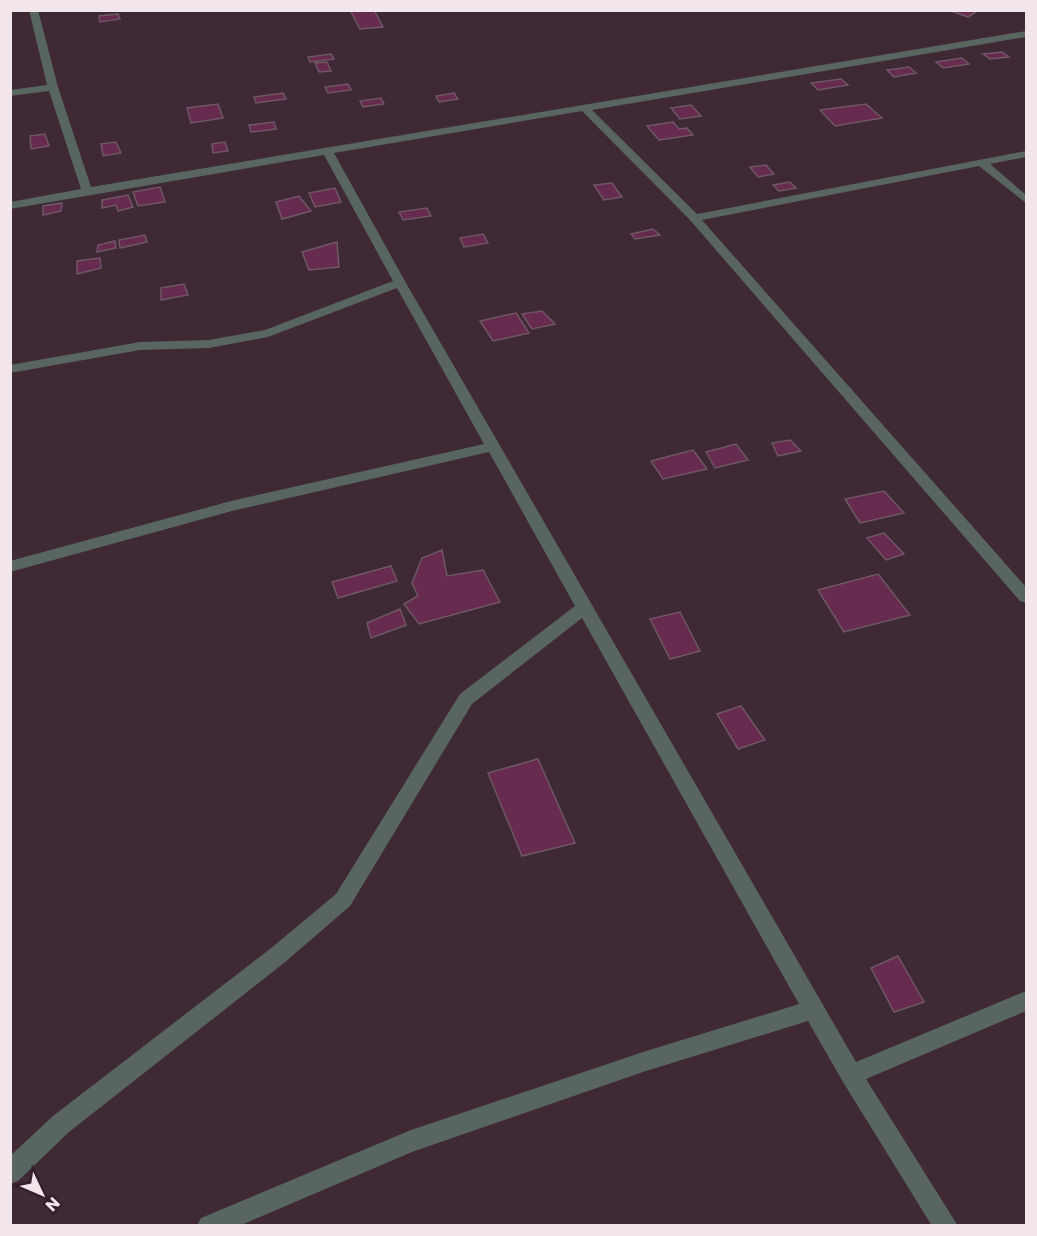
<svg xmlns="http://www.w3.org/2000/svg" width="1037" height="1236" font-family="Poppins,sans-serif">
<rect width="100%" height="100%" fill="#3e2935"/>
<path fill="#662b4f" stroke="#6f5764" stroke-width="1.5" d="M 350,10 L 374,10 L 383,27 L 360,29 Z
M 948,10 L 979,10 L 968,17 Z
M 118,14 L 120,19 L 100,22 L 99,16 Z
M 1002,52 L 1009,57 L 990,59 L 983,54 Z
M 331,54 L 334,59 L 310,62 L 308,57 Z
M 962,58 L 969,64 L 943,68 L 936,62 Z
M 327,62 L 331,71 L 319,72 L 315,63 Z
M 909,67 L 916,73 L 894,77 L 887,70 Z
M 841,79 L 848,85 L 818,90 L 811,83 Z
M 348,84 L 351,90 L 328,93 L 325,87 Z
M 283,93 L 286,99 L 256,103 L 254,97 Z
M 454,93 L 458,99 L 439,102 L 436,96 Z
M 381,98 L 384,104 L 363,107 L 360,101 Z
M 218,104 L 223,118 L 191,123 L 187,108 Z
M 866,104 L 882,118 L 835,126 L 820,110 Z
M 691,105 L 701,116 L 680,119 L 671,108 Z
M 274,122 L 276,129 L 251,132 L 249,125 Z
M 673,122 L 679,129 L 687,128 L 693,135 L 659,140 L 647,126 Z
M 45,134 L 49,146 L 31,149 L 30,136 Z
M 116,142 L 121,153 L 103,156 L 101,144 Z
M 225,142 L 228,151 L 213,153 L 212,144 Z
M 766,165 L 774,174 L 758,177 L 750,167 Z
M 790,182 L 796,188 L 779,191 L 773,185 Z
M 612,183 L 622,197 L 604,200 L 594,185 Z
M 160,187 L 165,202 L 138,206 L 133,192 Z
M 335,188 L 341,202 L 315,207 L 309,193 Z
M 128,195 L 133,207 L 118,211 L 116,205 L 102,208 L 102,200 Z
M 299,196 L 311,211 L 282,219 L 276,202 Z
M 62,203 L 61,211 L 43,215 L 43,206 Z
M 427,208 L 431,216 L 403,220 L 399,212 Z
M 653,229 L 660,235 L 635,239 L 631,234 Z
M 483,234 L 488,243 L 464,247 L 460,238 Z
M 145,235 L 147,242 L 120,248 L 119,240 Z
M 115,241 L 116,248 L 97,252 L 98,245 Z
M 337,242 L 339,267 L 309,270 L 302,252 Z
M 100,258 L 101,268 L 77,274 L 77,261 Z
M 184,284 L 188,295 L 161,300 L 161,288 Z
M 542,311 L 555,324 L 532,329 L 522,314 Z
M 516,313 L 529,333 L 493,341 L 480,321 Z
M 790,440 L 801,451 L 778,456 L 772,443 Z
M 736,444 L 748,460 L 715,468 L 706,452 Z
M 693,450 L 707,469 L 663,479 L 651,461 Z
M 884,491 L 904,513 L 860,523 L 845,499 Z
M 884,533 L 904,554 L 886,560 L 867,538 Z
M 442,550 L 447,576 L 483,570 L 500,602 L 419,624 L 404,604 L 418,596 L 412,583 L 422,558 Z
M 391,566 L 397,581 L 338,598 L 332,582 Z
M 878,574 L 910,615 L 844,632 L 818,590 Z
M 400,609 L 406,625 L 371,638 L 367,623 Z
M 680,612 L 700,651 L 670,659 L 650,619 Z
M 741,706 L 765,740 L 738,749 L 717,714 Z
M 538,759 L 575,843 L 522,856 L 488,773 Z
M 898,956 L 924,1002 L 894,1012 L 871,968 Z"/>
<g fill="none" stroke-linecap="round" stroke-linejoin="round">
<path fill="#586561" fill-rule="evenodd" d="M 29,10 L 38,10 L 58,87 L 91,187 L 1026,31 L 1026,37 L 592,110 L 697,214 L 1026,151 L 1026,157 L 990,164 L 1026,195 L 1026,203 L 979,166 L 702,220 L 1026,587 L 1026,603 L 1020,601 L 690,220 L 582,111 L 334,153 L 406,283 L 856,1062 L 1026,991 L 1026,1011 L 866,1079 L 958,1226 L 932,1226 L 843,1082 L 808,1021 L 643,1072 L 412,1152 L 239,1226 L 197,1226 L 201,1218 L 411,1130 L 643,1052 L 799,1004 L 582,618 L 472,704 L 350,906 L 284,963 L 69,1132 L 18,1181 L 10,1184 L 10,1156 L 53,1116 L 270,949 L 336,894 L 460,694 L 575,606 L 489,452 L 232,511 L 10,572 L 10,561 L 231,501 L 484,444 L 397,288 L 268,337 L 209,348 L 140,350 L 10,373 L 10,365 L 140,342 L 209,340 L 265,330 L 393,281 L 324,155 L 10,209 L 10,202 L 81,189 L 49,91 L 10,96 L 10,90 L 47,85 Z"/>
</g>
<rect width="1037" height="1236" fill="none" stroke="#f3e5ec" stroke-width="24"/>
<g transform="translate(42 1194) rotate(134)" stroke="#331f2b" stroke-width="4.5" paint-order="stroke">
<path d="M0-4.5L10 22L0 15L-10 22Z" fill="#f3e5ec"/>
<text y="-9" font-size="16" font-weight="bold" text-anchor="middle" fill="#f3e5ec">N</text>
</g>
</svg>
